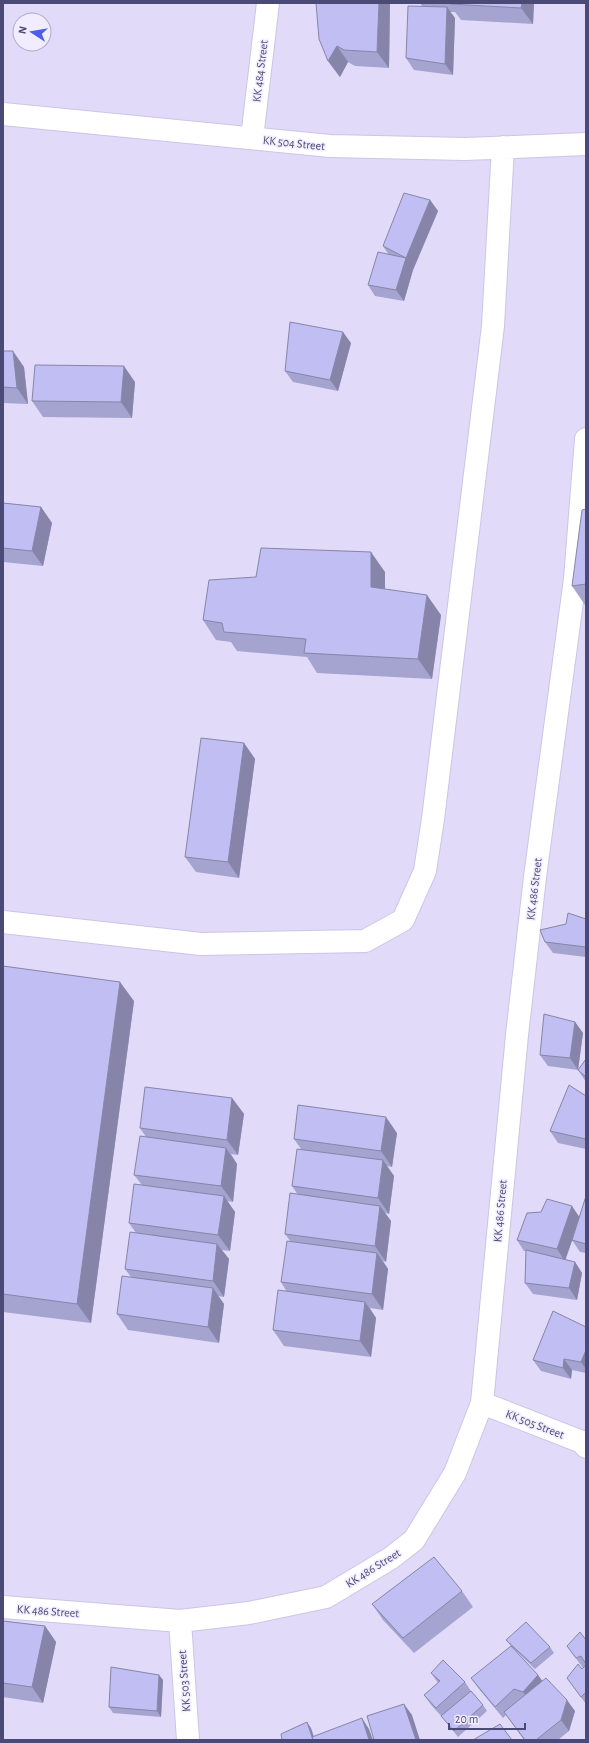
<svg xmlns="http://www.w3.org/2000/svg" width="589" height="1743" font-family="'Alegreya Sans',sans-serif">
<rect width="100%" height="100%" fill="#ece6fc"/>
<path fill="#e1daf9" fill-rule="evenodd" d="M 3,3 L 586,3 L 586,1740 L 3,1740 ZM 20,20 L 44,20 L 44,44 L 20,44 Z"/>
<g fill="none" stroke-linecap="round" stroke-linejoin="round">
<g stroke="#cbc6e6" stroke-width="24">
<path id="minor" d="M 3,114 L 330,146 L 465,149 L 586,144
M 252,138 L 268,3
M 3,922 L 201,944 L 365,941 L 403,920 L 425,871 L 433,819 L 493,326 L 503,147
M 482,1403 L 582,1442 L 586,1447
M 3,1607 L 180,1621 L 249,1613 L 326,1597 L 391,1558 L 414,1540 L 455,1473 L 482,1403 L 517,1035 L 535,877 L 575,579 L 586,439
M 180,1621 L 188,1740"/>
</g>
<use href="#minor" stroke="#fff" stroke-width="22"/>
</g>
<path fill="#a5a3d0" d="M 316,3 L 390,3 L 389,68 L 355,66 L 348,62 L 340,77 L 328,61 Z
M 420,3 L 534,3 L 533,24 L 461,20 L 455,12 L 450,12 L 455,18 L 453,75 L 414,70 L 406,58 L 422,6 Z
M 430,200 L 438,211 L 413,270 L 404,301 L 375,296 L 368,285 L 389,255 L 383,246 Z
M 351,343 L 338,391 L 293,382 L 285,371 Z
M 3,351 L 24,367 L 28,404 L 3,403 Z
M 135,382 L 132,418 L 43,417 L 32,401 Z
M 3,503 L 41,507 L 52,523 L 43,566 L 3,562 Z
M 586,509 L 586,605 L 585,605 L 572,586 Z
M 385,572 L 385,589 L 441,615 L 432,679 L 317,673 L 307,657 L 237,651 L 231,642 L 216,640 L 203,620 Z
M 244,743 L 255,759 L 239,878 L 196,872 L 185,857 Z
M 586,919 L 586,957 L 553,953 L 545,942 Z
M 3,966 L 134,1001 L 91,1323 L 3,1312 Z
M 575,1022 L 583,1033 L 578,1070 L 548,1066 L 540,1055 Z
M 586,1059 L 586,1082 L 578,1070 Z
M 586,1096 L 586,1149 L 558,1143 L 550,1131 Z
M 232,1098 L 244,1114 L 238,1155 L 231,1154 L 237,1164 L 233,1202 L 227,1201 L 235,1212 L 230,1251 L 222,1250 L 229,1259 L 224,1297 L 218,1296 L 224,1304 L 219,1343 L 128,1330 L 117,1314 L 131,1277 L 125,1269 L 136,1233 L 129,1223 L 142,1185 L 134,1175 L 146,1137 L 140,1128 Z
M 397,1133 L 392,1167 L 387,1166 L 394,1176 L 389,1214 L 385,1213 L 391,1221 L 386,1262 L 383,1261 L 388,1269 L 383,1310 L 370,1308 L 376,1318 L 371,1357 L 284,1346 L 273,1330 L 287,1292 L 281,1282 L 291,1242 L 285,1234 L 298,1195 L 292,1186 L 301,1149 L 294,1139 Z
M 586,1196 L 586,1253 L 580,1252 L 572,1240 L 565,1259 L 575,1262 L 582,1273 L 577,1300 L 533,1294 L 525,1283 L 526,1251 L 524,1251 L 517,1240 L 579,1217 Z
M 586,1327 L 586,1373 L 572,1370 L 571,1379 L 541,1371 L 533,1360 Z
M 462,1591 L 473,1607 L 414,1653 L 383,1620 L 372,1604 Z
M 3,1621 L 45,1626 L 56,1642 L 43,1703 L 3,1697 Z
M 506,1640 L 550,1647 L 554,1653 L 535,1669 L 511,1646 Z
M 586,1640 L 586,1704 L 567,1678 L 583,1668 L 567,1646 Z
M 431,1673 L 465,1682 L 471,1691 L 483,1705 L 487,1711 L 458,1737 L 443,1718 L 432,1706 L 424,1695 L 438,1683 Z
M 159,1675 L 163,1680 L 161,1717 L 113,1713 L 109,1707 Z
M 538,1675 L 542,1681 L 575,1711 L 569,1731 L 558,1740 L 524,1740 L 506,1715 L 503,1718 L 479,1689 L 471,1678 Z"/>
<path fill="#8685a9" d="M 379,3 L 390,3 L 389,68 L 377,52 Z
M 522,3 L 534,3 L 533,24 L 521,8 Z
M 447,7 L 455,18 L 453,75 L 445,64 Z
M 337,46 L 348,62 L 340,77 L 328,61 Z
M 430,200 L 438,211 L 413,270 L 404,301 L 396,290 L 406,258 Z
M 343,332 L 351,343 L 338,391 L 330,380 Z
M 13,351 L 24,367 L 28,404 L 17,388 Z
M 124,366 L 135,382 L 132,418 L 121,402 Z
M 41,507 L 52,523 L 43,566 L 32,551 Z
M 371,552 L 385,572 L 385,606 L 371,587 Z
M 427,595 L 441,615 L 432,679 L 418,659 Z
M 244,743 L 255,759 L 239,878 L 228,862 Z
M 120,982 L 134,1001 L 91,1323 L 77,1304 Z
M 575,1022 L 583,1033 L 578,1070 L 570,1058 Z
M 232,1098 L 244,1114 L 238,1155 L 227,1140 Z
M 386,1117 L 397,1133 L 392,1167 L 381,1151 Z
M 226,1148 L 237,1164 L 233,1202 L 221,1186 Z
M 383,1160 L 394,1176 L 389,1214 L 378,1198 Z
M 224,1196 L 235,1212 L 230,1251 L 218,1235 Z
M 380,1206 L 391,1221 L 386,1262 L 375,1246 Z
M 572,1206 L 580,1218 L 565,1261 L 557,1249 Z
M 217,1244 L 229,1259 L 224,1297 L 213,1281 Z
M 377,1253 L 388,1269 L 383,1310 L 372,1294 Z
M 575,1262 L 582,1273 L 577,1300 L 569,1288 Z
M 213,1288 L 224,1304 L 219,1343 L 208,1327 Z
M 365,1302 L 376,1318 L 371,1357 L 360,1341 Z
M 586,1350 L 586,1369 L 581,1362 Z
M 564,1359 L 572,1370 L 571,1379 L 563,1368 Z
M 45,1626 L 56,1642 L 43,1703 L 32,1687 Z
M 159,1675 L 163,1680 L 161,1717 L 157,1711 Z
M 538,1675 L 546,1686 L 531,1703 L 523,1692 Z
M 567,1700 L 575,1711 L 569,1731 L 561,1720 Z
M 404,1704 L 412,1715 L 420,1740 L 416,1740 Z
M 362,1718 L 369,1729 L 373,1740 L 369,1740 Z
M 307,1722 L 311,1728 L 315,1740 L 313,1740 Z"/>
<path fill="#c0bef2" stroke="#8685a9" d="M 316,3 L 379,3 L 377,52 L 344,50 L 337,46 L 328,61 L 319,39 Z
M 450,3 L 522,3 L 521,8 L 450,4 Z
M 408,6 L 447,7 L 445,64 L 406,58 Z
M 404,193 L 430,200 L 406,258 L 383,246 Z
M 378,252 L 406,258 L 396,290 L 368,285 Z
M 290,322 L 343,332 L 330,380 L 285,371 Z
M 3,351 L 13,351 L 17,388 L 3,387 Z
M 35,365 L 124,366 L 121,402 L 32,401 Z
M 3,503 L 41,507 L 32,551 L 3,548 Z
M 586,509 L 586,584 L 572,586 L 582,510 Z
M 261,548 L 371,552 L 371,587 L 427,595 L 418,659 L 304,653 L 306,639 L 224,632 L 222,623 L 203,620 L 209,580 L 256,577 Z
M 201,738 L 244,743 L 228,862 L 185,857 Z
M 568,913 L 586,919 L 586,947 L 545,942 L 540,930 L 566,924 Z
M 3,966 L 120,982 L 77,1304 L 3,1294 Z
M 544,1014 L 575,1022 L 570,1058 L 540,1055 Z
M 586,1059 L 586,1077 L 578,1070 Z
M 569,1085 L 586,1096 L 586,1139 L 550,1131 Z
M 145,1087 L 232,1098 L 227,1140 L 140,1128 Z
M 298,1105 L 386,1117 L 381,1151 L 294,1139 Z
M 140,1136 L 226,1148 L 221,1186 L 134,1175 Z
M 297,1149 L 383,1160 L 378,1198 L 292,1186 Z
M 134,1184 L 224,1196 L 218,1235 L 129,1223 Z
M 290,1193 L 380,1206 L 375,1246 L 285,1234 Z
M 586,1196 L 586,1244 L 572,1240 Z
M 547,1199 L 572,1206 L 557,1249 L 517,1240 L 527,1213 L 541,1212 Z
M 130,1232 L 217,1244 L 213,1281 L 125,1269 Z
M 287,1241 L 377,1253 L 372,1294 L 281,1282 Z
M 526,1250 L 575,1262 L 569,1288 L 525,1283 Z
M 122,1276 L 213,1288 L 208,1327 L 117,1314 Z
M 278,1290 L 365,1302 L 360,1341 L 273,1330 Z
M 553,1311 L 586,1327 L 586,1350 L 581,1362 L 564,1359 L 563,1368 L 533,1360 Z
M 434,1557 L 462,1591 L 403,1638 L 372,1604 Z
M 3,1621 L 45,1626 L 32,1687 L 3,1683 Z
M 526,1622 L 550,1647 L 531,1663 L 506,1640 Z
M 580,1632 L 586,1640 L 586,1664 L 581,1656 L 576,1658 L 567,1646 Z
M 511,1646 L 538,1675 L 523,1692 L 514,1689 L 495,1707 L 471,1678 Z
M 443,1660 L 465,1682 L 436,1708 L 424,1695 L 440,1681 L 431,1673 Z
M 578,1664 L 582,1669 L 586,1665 L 586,1692 L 581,1697 L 567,1678 Z
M 111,1667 L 159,1675 L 157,1711 L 109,1707 Z
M 546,1678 L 567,1700 L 561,1720 L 536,1740 L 525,1740 L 504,1712 Z
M 471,1691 L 483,1705 L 454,1731 L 441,1716 Z
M 404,1704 L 416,1740 L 374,1740 L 367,1716 Z
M 362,1718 L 369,1740 L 313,1740 L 312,1737 Z
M 307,1722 L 313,1740 L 282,1740 L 281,1734 Z
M 500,1724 L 512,1740 L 473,1740 Z"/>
<g text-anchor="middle" stroke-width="3" stroke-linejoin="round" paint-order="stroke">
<g font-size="12" fill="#4b4a76" stroke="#f1edff">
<text transform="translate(260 71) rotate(-83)" y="4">KK 484 Street</text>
<text transform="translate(294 143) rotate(6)" y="4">KK 504 Street</text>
<text transform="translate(534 889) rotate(-83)" y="4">KK 486 Street</text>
<text transform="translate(500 1211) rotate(-85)" y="4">KK 486 Street</text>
<text transform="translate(535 1424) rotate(21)" y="4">KK 505 Street</text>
<text transform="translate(373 1568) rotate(-32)" y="4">KK 486 Street</text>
<text transform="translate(48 1611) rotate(4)" y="4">KK 486 Street</text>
<text transform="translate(184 1681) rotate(-94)" y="4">KK 503 Street</text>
</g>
</g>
<rect width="589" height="1743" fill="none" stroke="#4b4a76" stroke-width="8"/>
<g transform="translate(32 32) rotate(282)"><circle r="19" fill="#f1edff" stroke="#afacc8"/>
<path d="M0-3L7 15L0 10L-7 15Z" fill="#4b5fe7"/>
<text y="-6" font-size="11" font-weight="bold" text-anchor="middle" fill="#4b4a76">N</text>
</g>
<path d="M449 1723v6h76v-6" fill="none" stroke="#4b4a76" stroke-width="2"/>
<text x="455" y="1723" font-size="12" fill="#4b4a76" stroke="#f1edff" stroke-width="3" paint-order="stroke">20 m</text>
</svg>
